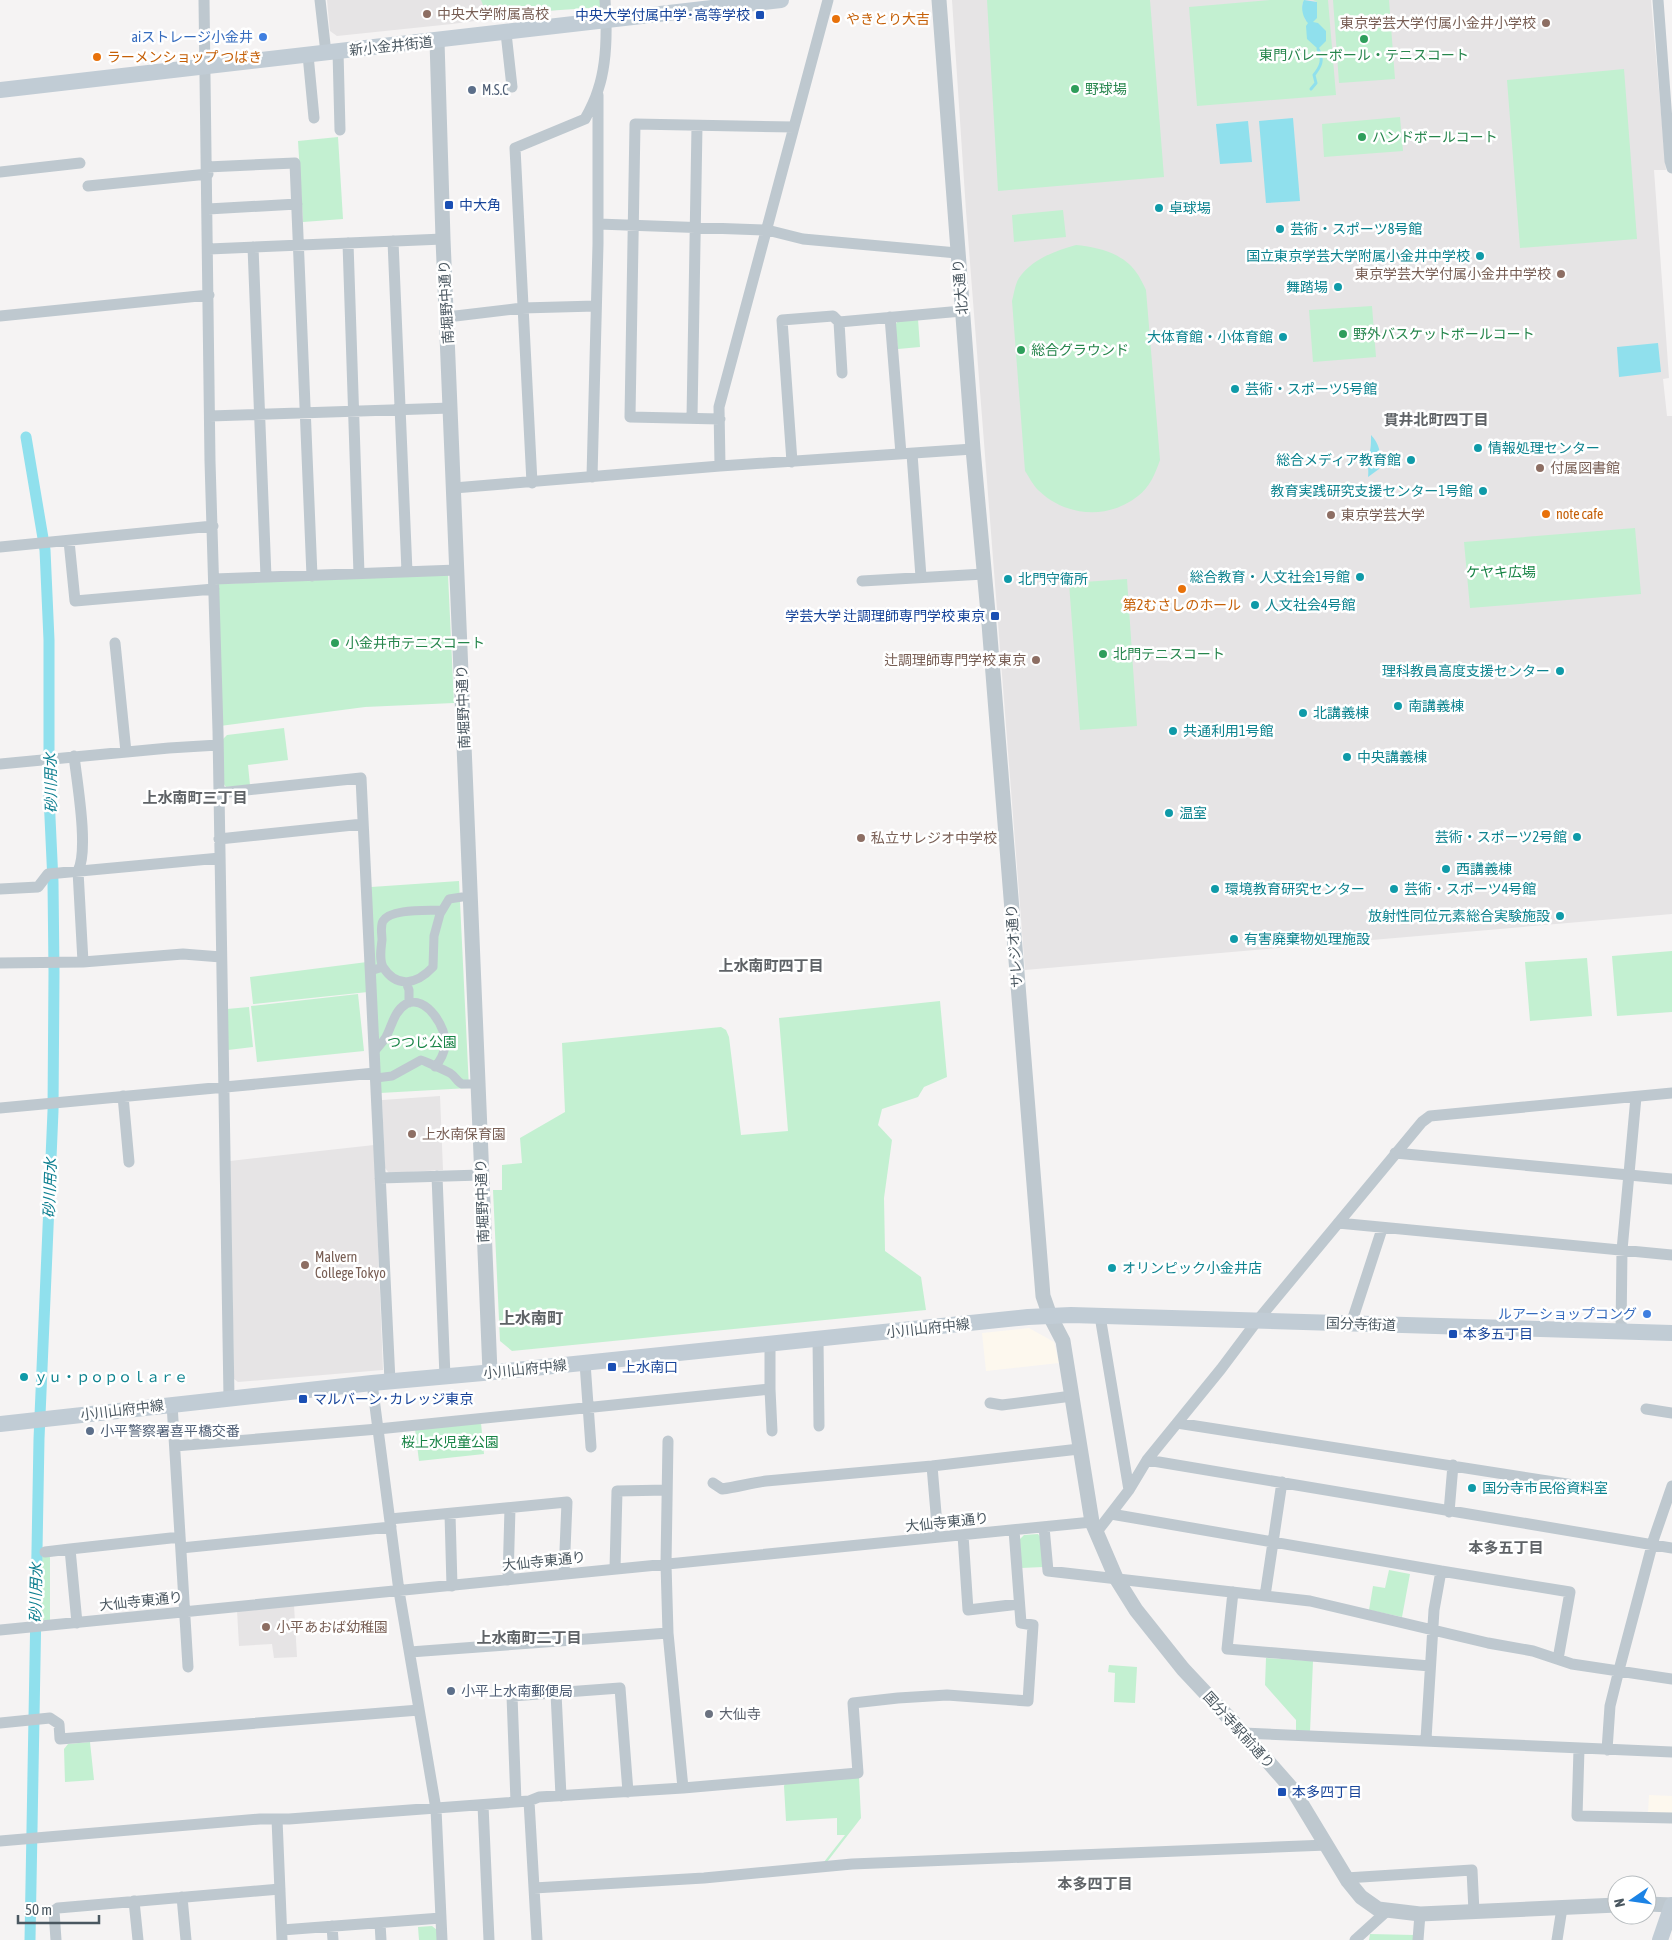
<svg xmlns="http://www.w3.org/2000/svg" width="1672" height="1940" font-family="'Asap Condensed','Noto Sans JP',sans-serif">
<rect width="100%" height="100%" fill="#f5f3f3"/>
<path fill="#fdf8ee" d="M 1029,1328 L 1054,1342 L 1059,1363 L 986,1371 L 982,1333 Z
M 1649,1795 L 1672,1796 L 1672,1813 L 1648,1813 Z"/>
<path fill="#e6e4e5" d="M 327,0 L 601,0 L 601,4 L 452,24 L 337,36 L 330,31 Z
M 952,0 L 1651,0 L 1666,170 L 1654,170 L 1669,378 L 1663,379 L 1667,416 L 1672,416 L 1672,914 L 1025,970 L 966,211 Z
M 440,1096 L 443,1170 L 389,1173 L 385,1168 L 382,1100 Z
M 374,1145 L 383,1370 L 238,1382 L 234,1379 L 230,1161 Z
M 294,1605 L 297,1657 L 274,1658 L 272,1644 L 239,1646 L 237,1610 Z"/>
<path fill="#c3f0d1" d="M 481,0 L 604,0 L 605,7 L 487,15 Z
M 987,0 L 1150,0 L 1164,177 L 998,191 Z
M 1270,0 L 1304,0 L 1302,5 L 1305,20 L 1312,22 L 1317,2 L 1313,0 L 1328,0 L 1336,95 L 1197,106 L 1189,7 Z
M 1333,0 L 1389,0 L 1395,79 L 1339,83 Z
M 1624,69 L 1637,239 L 1520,248 L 1507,80 Z
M 1400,117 L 1403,151 L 1324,157 L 1322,124 Z
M 338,137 L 343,219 L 303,222 L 298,141 Z
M 1063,210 L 1066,237 L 1014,242 L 1012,215 Z
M 1076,245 C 1097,247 1123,253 1136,272 C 1140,277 1143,284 1146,290 L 1160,460 C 1155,474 1150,487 1138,496 C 1108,520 1066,517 1038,490 C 1033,485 1029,477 1025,471 L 1012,301 C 1014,294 1015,284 1019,278 C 1032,259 1055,251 1076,245 Z
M 1372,306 L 1376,357 L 1313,362 L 1309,310 Z
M 918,319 L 920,347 L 898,349 L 895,325 L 898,321 Z
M 1635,528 L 1641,594 L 1470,608 L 1464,542 Z
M 448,575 L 454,703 L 365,707 L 220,726 L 217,584 Z
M 1127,579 L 1137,726 L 1080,730 L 1069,583 Z
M 284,728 L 288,760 L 248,765 L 250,785 L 226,787 L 223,783 L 222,740 L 227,735 Z
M 459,881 L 469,1088 L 380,1093 L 371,887 Z
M 1672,951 L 1672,1012 L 1617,1016 L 1612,956 Z
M 1587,958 L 1592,1016 L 1530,1021 L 1525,962 Z
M 367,962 L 368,992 L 253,1004 L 250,977 Z
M 358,994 L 364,1051 L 257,1062 L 251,1006 Z
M 940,1001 L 947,1077 L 924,1087 L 918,1097 L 882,1109 L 878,1125 L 892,1140 L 884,1198 L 885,1251 L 921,1277 L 926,1310 L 512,1351 L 500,1341 L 493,1190 L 502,1190 L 502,1165 L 522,1163 L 520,1138 L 565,1112 L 562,1043 L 721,1027 L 726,1030 L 729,1037 L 741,1135 L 788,1131 L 779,1018 Z
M 249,1007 L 253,1047 L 228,1050 L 227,1009 Z
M 481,1423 L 484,1454 L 419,1461 L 415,1429 Z
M 1038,1534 L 1041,1538 L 1043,1567 L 1021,1568 L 1019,1540 L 1024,1535 Z
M 50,1556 L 50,1622 L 40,1624 L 41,1557 Z
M 1389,1570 L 1410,1574 L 1402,1617 L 1369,1610 L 1373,1586 L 1385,1588 Z
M 1266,1658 L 1313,1661 L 1310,1732 L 1296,1731 L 1296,1720 L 1265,1685 Z
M 1109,1665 L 1137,1667 L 1135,1703 L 1114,1702 L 1115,1673 L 1108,1672 Z
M 90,1742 L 94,1780 L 65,1782 L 64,1749 L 68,1744 Z
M 859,1777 L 861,1818 L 827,1862 L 824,1862 L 845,1835 L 837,1835 L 837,1818 L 786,1821 L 784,1786 L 785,1783 Z
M 432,1926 L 437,1930 L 437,1940 L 419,1940 L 418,1927 Z
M 1370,1934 L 1414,1935 L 1413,1940 L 1369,1940 Z"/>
<path fill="#90e0ed" d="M 1304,0 L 1317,2 L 1317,18 L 1313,22 L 1318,23 L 1326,31 L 1326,41 L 1318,49 L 1307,39 L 1306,26 L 1308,23 C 1303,18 1300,7 1304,0 Z
M 1293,118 L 1300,201 L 1266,203 L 1259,121 Z
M 1248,121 L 1252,162 L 1220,164 L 1216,124 Z
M 1658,343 L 1661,372 L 1619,377 L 1617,347 Z
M 1371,435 C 1381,446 1381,455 1379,469 L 1368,477 C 1369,470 1367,462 1369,456 C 1371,448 1371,444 1371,435 Z"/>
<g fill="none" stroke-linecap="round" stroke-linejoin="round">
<path stroke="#90e0ed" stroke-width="3" d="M 1311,89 L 1316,83 L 1314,75 C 1321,66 1324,60 1318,49"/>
<path stroke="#90e0ed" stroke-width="11" d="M 26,437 L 45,550 L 49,640 L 49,796 L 53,882 L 54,972 L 53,1111 L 39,1439 L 30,1940"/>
<path stroke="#bec8cf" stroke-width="9" d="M 383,967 C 379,959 381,949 382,940 C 382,934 380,926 383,921 C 391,908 428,911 442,910
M 370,971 L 383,967 C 397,989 417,984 433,967 L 434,936 L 440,914 L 449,899 L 462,897
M 406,982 L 409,990 L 409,1003
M 374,1052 C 378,1047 383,1042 386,1037 C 392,1026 394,1011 406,1004 C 426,994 448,1029 445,1046 C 444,1054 440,1061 435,1067
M 376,1078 L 392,1076 L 421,1060 C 423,1060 448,1072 450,1073 C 455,1076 457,1082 462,1084 L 478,1084"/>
<path stroke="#bec8cf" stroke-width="11" d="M 204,0 L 210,461 L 218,731 L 229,1398
M 320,0 L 326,53
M 1658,0 L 1670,161 L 1672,168
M 506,33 L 512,87
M 338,51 L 340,130
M 308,55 L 314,118
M 207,167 L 295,163 L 312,576
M 0,172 L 80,163
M 88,186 L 208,174
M 208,209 L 297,204
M 598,224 L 767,230 L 803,239 L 957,253
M 393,241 L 407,572
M 348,243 L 359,574
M 253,247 L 266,577
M 209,249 L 443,239
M 0,316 L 209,295
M 447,317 L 522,308 L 596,306
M 890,317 L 901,454
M 839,322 L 842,373
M 210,416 L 451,408
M 692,418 L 697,126
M 720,419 L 630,417 L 635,124 L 794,127
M 912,454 L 921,577
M 792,462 L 782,320 L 833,316 L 839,322 L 962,311
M 720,466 L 719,407 L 828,0
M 592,477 L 598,244 L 598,95
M 532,483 L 515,148 L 585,119 C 590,110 595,100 598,90 C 607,64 607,28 605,0
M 454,488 L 720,466 L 973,449
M 69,541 L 75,601 L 214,589
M 0,547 L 213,526
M 214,579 L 457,570
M 862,581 L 984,574
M 115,643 L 126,752
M 74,756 C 77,782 89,850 78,871 L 83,962
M 0,764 L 169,748 L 218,745
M 219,793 L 361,778 L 390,1381
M 219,839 L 363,824
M 0,889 L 38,887 L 48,874 L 220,858
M 0,963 L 83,962 L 183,954 L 221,957
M 123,1096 L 129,1162
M 0,1108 L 375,1073
M 1395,1153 L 1672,1179
M 437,1176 L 445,1377
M 380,1178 L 481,1175
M 1338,1223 L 1672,1255
M 1100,1316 L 1129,1490
M 1351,1324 L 1382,1229
M 1621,1332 L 1622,1250 L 1636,1097
M 818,1339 L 819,1426
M 585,1363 L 591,1447
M 372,1383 L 399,1591 L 436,1809 L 442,1940
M 770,1389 L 772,1431
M 990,1403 L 1002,1405 L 1072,1396
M 172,1404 L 188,1667
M 1646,1409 L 1672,1413
M 1177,1423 L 1593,1488
M 668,1441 L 666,1564 L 668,1633 L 683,1788
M 175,1446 L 378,1429 L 770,1389 L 770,1344
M 1147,1460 L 1672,1548
M 932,1466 L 938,1537
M 713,1483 L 722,1489 C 737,1487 751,1483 766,1481 L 932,1466 L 1079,1449
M 1449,1512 L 1453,1465
M 450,1514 L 452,1586
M 1111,1514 L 1441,1571 L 1570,1592 L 1558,1659
M 390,1519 L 567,1502 L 564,1574
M 1044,1527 L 1048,1571 L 1310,1601 L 1488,1643 L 1533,1651 L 1572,1664 L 1672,1679
M 1096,1533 L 1129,1490 L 1147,1460 L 1221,1369 L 1257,1321 L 1422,1122 L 1430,1116 L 1672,1093
M 963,1535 L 968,1610 L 1019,1604
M 181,1548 L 391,1527
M 45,1552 L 70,1549
M 615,1569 L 617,1491 L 667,1490
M 508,1580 L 510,1508
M 1233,1592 L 1227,1649 L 1430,1666
M 1265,1596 L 1282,1482
M 77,1623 L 70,1549 L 180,1537
M 0,1630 L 1092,1522
M 410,1652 L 668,1633
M 556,1693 L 561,1796
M 0,1723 L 50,1718 L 59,1724 L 60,1739 L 419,1710
M 1243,1733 L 1672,1752
M 1426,1739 L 1434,1610 L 1441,1571
M 1579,1749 L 1577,1816 L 1672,1818
M 1607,1750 L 1610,1706 L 1619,1670 L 1654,1538 L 1672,1486
M 529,1801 L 537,1940
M 516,1802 L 512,1696 L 620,1688 L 628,1792
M 483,1805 L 489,1940
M 277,1819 L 282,1940
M 0,1841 L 260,1819 L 289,1819 L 529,1801 L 539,1797 L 683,1788 L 858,1773 L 853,1703 L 898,1698 L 947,1695 L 1028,1701 L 1033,1625 L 1021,1623 L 1014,1530
M 1346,1878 L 1472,1870 L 1474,1912
M 534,1888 L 704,1878 L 852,1864 L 1327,1845
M 182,1897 L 186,1940
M 134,1901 L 138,1940
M 380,1923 L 381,1940
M 332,1926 L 333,1940
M 282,1930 L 441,1918
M 56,1940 L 54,1911 L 58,1908 L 280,1889
M 1355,1940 L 1387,1911
M 1418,1940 L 1420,1914
M 1557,1940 L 1562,1908"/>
<path stroke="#bec8cf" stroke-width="15" d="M 939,0 L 973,449 L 989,624 L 1043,1296 L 1050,1316 L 1063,1341 L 1092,1522 L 1116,1578 L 1136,1610 L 1183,1669 L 1243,1733 L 1293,1790 L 1348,1881 L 1361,1897 L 1378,1909 L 1420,1914 L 1617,1905
M 437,41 L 443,239 L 490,1372
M 1647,1904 L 1672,1905"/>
<path stroke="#c1ccd5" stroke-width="16" d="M 0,90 L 781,0
M 0,1424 L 372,1383 L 505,1371 L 1028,1317 L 1071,1315 L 1672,1333
M 1660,1940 L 1672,1905"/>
</g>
<g fill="#8d6e63" stroke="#fff" stroke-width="2">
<circle cx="427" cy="14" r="5"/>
<circle cx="1546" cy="23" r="5"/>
<circle cx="1561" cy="274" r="5"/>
<circle cx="1540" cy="468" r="5"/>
<circle cx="1331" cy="515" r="5"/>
<circle cx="1036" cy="660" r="5"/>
<circle cx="861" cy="838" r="5"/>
<circle cx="412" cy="1134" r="5"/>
<circle cx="305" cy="1265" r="5"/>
<circle cx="266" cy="1627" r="5"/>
</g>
<g fill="#1a4fb4" stroke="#fff" stroke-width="2">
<rect x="755" y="10" width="10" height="10" rx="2.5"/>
<rect x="444" y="200" width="10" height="10" rx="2.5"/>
<rect x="990" y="611" width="10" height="10" rx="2.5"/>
<rect x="1448" y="1329" width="10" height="10" rx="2.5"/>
<rect x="607" y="1362" width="10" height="10" rx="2.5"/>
<rect x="298" y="1394" width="10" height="10" rx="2.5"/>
<rect x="1277" y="1787" width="10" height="10" rx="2.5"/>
</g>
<g fill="#e8710a" stroke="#fff" stroke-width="2">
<circle cx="836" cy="19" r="5"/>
<circle cx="97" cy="57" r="5"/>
<circle cx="1546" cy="514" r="5"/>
<circle cx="1182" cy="589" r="5"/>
</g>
<g fill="#3f7fe0" stroke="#fff" stroke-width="2">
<circle cx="263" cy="37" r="5"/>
<circle cx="1647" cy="1314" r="5"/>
</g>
<g fill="#2e9e5b" stroke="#fff" stroke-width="2">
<circle cx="1364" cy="39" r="5"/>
<circle cx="1075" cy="89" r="5"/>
<circle cx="1362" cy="137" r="5"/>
<circle cx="1343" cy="334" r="5"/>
<circle cx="1021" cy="350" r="5"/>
<circle cx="335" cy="643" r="5"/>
<circle cx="1103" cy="654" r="5"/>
</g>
<g fill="#5c6f8a" stroke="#fff" stroke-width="2">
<circle cx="472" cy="90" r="5"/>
<circle cx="90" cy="1431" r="5"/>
<circle cx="451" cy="1691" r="5"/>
</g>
<g fill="#0f9aa8" stroke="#fff" stroke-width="2">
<circle cx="1159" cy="208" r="5"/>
<circle cx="1280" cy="229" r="5"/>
<circle cx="1480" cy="256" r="5"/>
<circle cx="1338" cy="287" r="5"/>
<circle cx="1283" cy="337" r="5"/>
<circle cx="1235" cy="389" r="5"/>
<circle cx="1478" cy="448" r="5"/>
<circle cx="1411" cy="460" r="5"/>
<circle cx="1483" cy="491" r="5"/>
<circle cx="1360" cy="577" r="5"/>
<circle cx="1008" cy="579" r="5"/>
<circle cx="1255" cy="605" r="5"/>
<circle cx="1560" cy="671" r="5"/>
<circle cx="1398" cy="706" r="5"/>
<circle cx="1303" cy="713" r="5"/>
<circle cx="1173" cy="731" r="5"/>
<circle cx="1347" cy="757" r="5"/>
<circle cx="1169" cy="813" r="5"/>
<circle cx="1577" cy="837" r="5"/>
<circle cx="1446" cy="869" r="5"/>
<circle cx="1215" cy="889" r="5"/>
<circle cx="1394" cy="889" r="5"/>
<circle cx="1560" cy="916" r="5"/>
<circle cx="1234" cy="939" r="5"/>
<circle cx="1112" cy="1268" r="5"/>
<circle cx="24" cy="1377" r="5"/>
<circle cx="1472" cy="1488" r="5"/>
</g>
<circle fill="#6b7280" stroke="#fff" stroke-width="2" cx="709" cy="1714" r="5"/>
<g text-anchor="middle" stroke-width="5" stroke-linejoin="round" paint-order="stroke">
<g font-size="14" fill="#785e54" stroke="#fff" text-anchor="start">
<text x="437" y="19">中央大学附属高校</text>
<text x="1536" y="28" text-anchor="end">東京学芸大学付属小金井小学校</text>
<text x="1551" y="279" text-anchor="end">東京学芸大学付属小金井中学校</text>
<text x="1550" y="473">付属図書館</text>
<text x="1341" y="520">東京学芸大学</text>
<text x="1026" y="665" text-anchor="end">辻調理師専門学校 東京</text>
<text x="871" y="843">私立サレジオ中学校</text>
<text x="422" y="1139">上水南保育園</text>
<text x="315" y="1262">Malvern<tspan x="315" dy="16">College Tokyo</tspan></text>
<text x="276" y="1632">小平あおば幼稚園</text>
</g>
<g font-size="14" fill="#164399" stroke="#fff" text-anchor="start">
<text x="750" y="20" text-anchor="end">中央大学付属中学･高等学校</text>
<text x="459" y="210">中大角</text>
<text x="985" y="621" text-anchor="end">学芸大学 辻調理師専門学校 東京</text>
<text x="1463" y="1339">本多五丁目</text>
<text x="622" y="1372">上水南口</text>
<text x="313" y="1404">マルバーン･カレッジ東京</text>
<text x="1292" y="1797">本多四丁目</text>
</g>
<g font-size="14" fill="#c56008" stroke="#fff" text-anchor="start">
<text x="846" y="24">やきとり大吉</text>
<text x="107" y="62">ラーメンショップ つばき</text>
<text x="1556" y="519">note cafe</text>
<text x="1182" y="610" text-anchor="middle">第2むさしのホール</text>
</g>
<g font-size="14" fill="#366cbe" stroke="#fff" text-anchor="end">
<text x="253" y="42">aiストレージ小金井</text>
<text x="1637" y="1319">ルアーショップコング</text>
</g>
<g font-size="14" fill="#4a5760" stroke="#fff">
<text transform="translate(391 46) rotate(-6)" y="5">新小金井街道</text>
<text transform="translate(960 287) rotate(-95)" y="5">北大通り</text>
<text transform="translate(446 302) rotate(-93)" y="5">南堀野中通り</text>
<text transform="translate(463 707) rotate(-92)" y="5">南堀野中通り</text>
<text transform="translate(1014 946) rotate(-94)" y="5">サレジオ通り</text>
<text transform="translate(482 1201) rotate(-92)" y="5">南堀野中通り</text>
<text transform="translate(1361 1324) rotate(2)" y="5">国分寺街道</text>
<text transform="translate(928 1328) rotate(-6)" y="5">小川山府中線</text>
<text transform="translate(525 1369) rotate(-6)" y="5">小川山府中線</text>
<text transform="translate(122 1410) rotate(-7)" y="5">小川山府中線</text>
<text transform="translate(947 1522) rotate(-6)" y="5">大仙寺東通り</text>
<text transform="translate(544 1561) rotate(-6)" y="5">大仙寺東通り</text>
<text transform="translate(141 1601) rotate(-6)" y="5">大仙寺東通り</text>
<text transform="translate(1239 1730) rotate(48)" y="5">国分寺駅前通り</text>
</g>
<g font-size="14" fill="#27864d" stroke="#fff" text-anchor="start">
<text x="1364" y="60" text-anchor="middle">東門バレーボール・テニスコート</text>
<text x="1085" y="94">野球場</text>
<text x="1372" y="142">ハンドボールコート</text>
<text x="1353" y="339">野外バスケットボールコート</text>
<text x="1031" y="355">総合グラウンド</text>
<text x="345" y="648">小金井市テニスコート</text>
<text x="1113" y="659">北門テニスコート</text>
</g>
<g font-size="14" fill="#4e5e75" stroke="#fff" text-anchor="start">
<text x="482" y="95">M.S.C</text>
<text x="100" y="1436">小平警察署喜平橋交番</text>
<text x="461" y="1696">小平上水南郵便局</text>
</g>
<g font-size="14" fill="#0d838f" stroke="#fff" text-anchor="start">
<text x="1169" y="213">卓球場</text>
<text x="1290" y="234">芸術・スポーツ8号館</text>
<text x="1470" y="261" text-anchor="end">国立東京学芸大学附属小金井中学校</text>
<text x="1328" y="292" text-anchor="end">舞踏場</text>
<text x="1273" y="342" text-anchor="end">大体育館・小体育館</text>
<text x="1245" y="394">芸術・スポーツ5号館</text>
<text x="1488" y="453">情報処理センター</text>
<text x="1401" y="465" text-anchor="end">総合メディア教育館</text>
<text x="1473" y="496" text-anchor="end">教育実践研究支援センター1号館</text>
<text x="1350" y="582" text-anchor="end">総合教育・人文社会1号館</text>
<text x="1018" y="584">北門守衛所</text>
<text x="1265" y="610">人文社会4号館</text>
<text x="1550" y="676" text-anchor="end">理科教員高度支援センター</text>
<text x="1408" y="711">南講義棟</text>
<text x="1313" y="718">北講義棟</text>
<text x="1183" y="736">共通利用1号館</text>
<text x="1357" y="762">中央講義棟</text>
<text x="1179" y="818">温室</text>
<text x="1567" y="842" text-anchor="end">芸術・スポーツ2号館</text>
<text x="1456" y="874">西講義棟</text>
<text x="1225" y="894">環境教育研究センター</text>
<text x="1404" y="894">芸術・スポーツ4号館</text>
<text x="1550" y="921" text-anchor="end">放射性同位元素総合実験施設</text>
<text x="1244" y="944">有害廃棄物処理施設</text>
<text x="1122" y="1273">オリンピック小金井店</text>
<text x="34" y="1382">ｙｕ・ｐｏｐｏｌａｒｅ</text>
<text x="1482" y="1493">国分寺市民俗資料室</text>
</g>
<g font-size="14" fill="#188446" stroke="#fff">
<text x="1501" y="577">ケヤキ広場</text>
<text x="422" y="1047">つつじ公園</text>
<text x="450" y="1447">桜上水児童公園</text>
</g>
<g font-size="14" fill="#5b616d" stroke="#fff" text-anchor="start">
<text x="719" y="1719">大仙寺</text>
</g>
<g font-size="15" font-weight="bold" fill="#5f6367" stroke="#fff">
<text x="1436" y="425">貫井北町四丁目</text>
<text x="195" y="803">上水南町三丁目</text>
<text x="771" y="971">上水南町四丁目</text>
<text x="1506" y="1553">本多五丁目</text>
<text x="529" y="1643">上水南町二丁目</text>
<text x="1095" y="1889">本多四丁目</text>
</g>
<g font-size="15" font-style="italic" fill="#0e7f90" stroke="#fff">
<text transform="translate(51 783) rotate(-91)" y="5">砂川用水</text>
<text transform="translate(50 1188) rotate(-88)" y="5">砂川用水</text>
<text transform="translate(36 1593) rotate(-89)" y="5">砂川用水</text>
</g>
<g font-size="16" font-weight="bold" fill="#5f6367" stroke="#fff">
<text x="531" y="1324">上水南町</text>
</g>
</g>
<g transform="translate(1632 1900) rotate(257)"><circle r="24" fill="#ffffff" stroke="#b7bcbf"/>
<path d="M0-4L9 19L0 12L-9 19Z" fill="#1c83e5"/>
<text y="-8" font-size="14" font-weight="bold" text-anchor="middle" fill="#4a5760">N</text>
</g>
<path d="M18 1915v8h81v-8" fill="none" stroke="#4a5760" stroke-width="2.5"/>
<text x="25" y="1915" font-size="15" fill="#4a5760" stroke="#ffffff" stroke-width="4" paint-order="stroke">50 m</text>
</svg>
